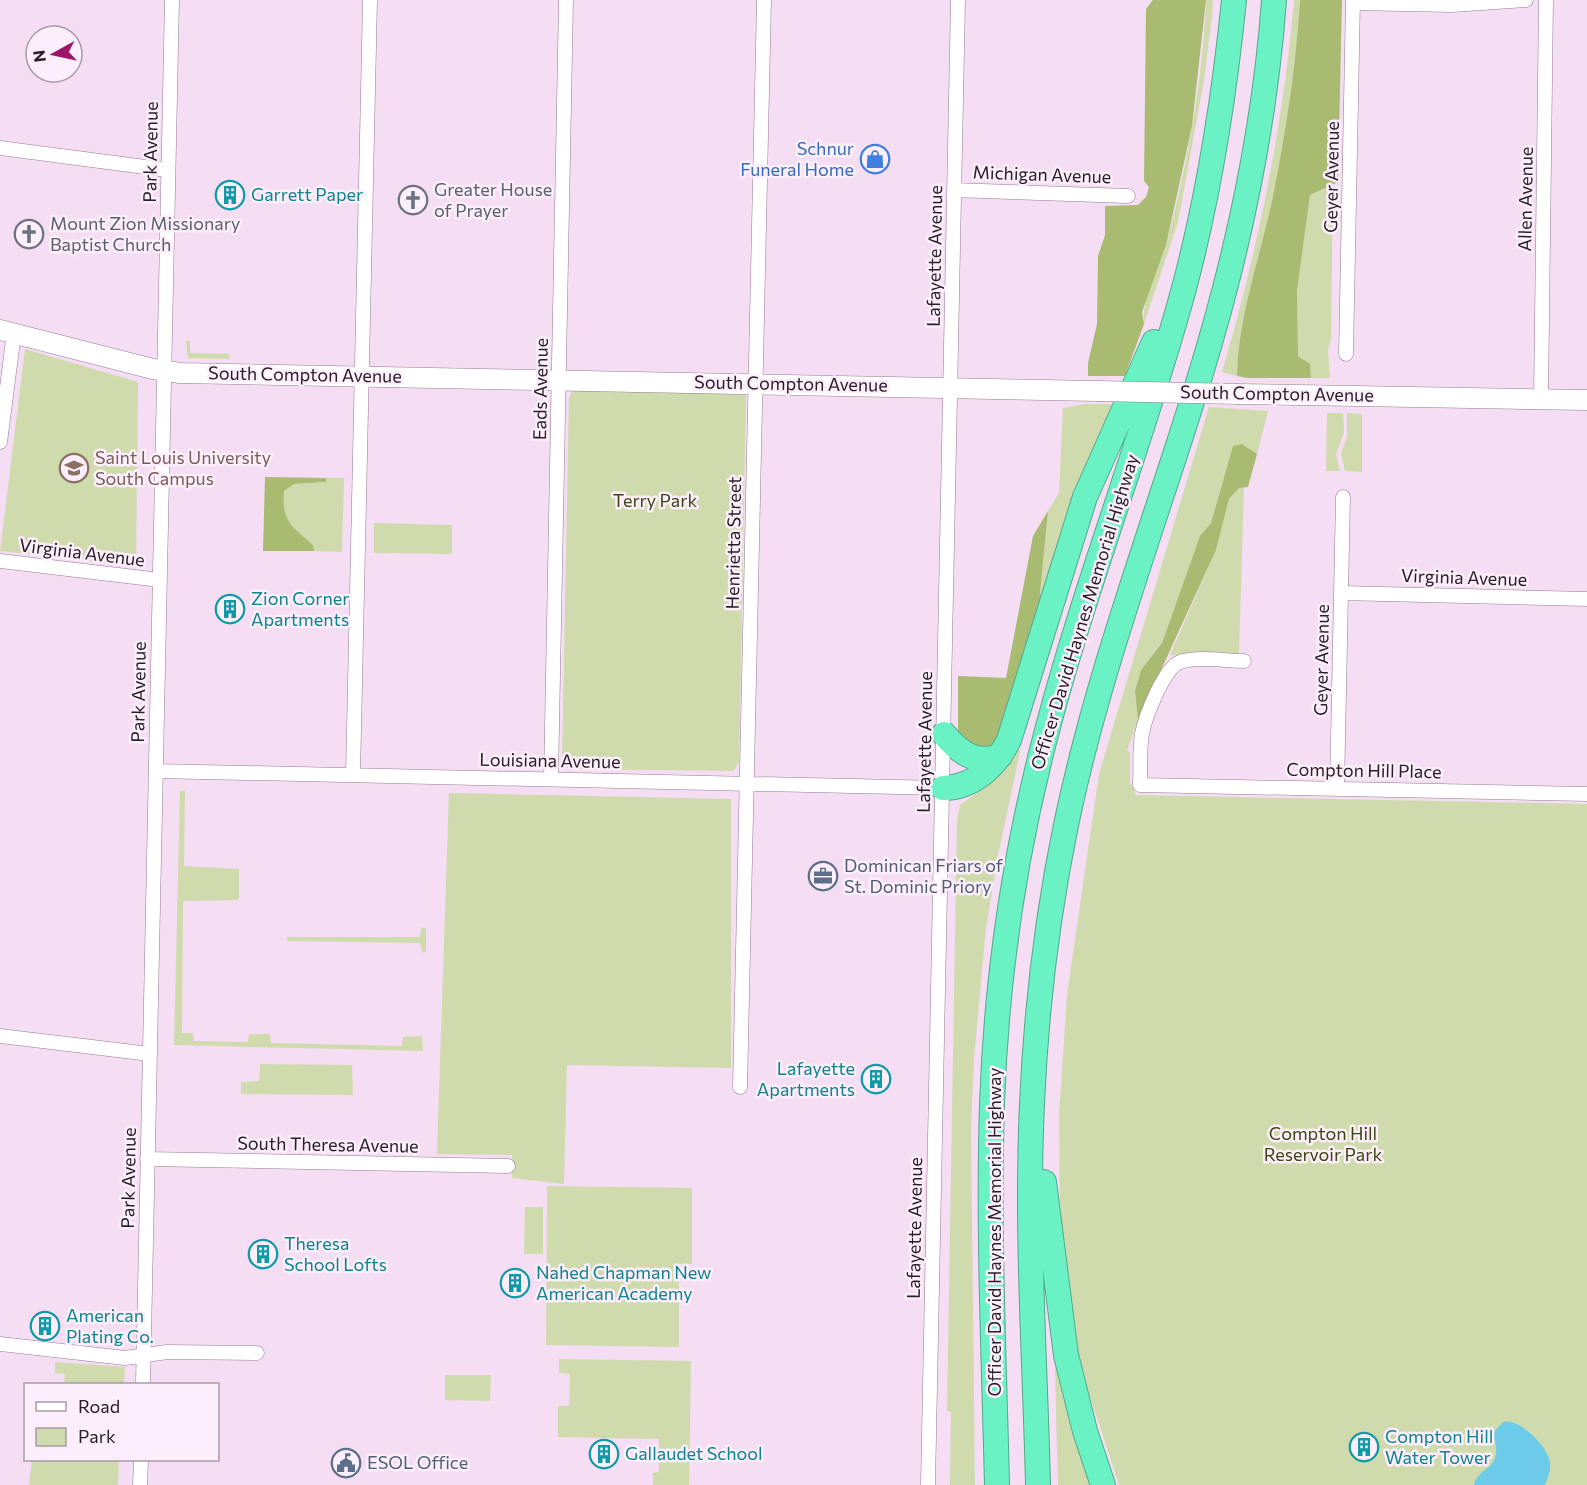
<svg xmlns="http://www.w3.org/2000/svg" width="1587" height="1485" font-family="Commissioner,sans-serif">
<rect width="100%" height="100%" fill="#f5ddf3"/>
<path fill="#cfdbac" d="M 1206,0 L 1213,0 L 1212,17 L 1204,80 L 1178,222 L 1144,324 C 1141,298 1159,270 1166,245 C 1187,167 1203,81 1206,0 Z
M 1294,0 L 1300,0 C 1296,66 1286,131 1273,196 C 1261,255 1238,315 1237,376 L 1222,372 C 1258,250 1283,126 1294,0 Z
M 1333,184 L 1331,340 L 1328,350 L 1330,378 L 1311,378 L 1310,364 L 1298,356 L 1297,291 L 1310,195 Z
M 186,341 L 190,341 L 190,353 L 229,354 L 229,359 L 188,358 Z
M 25,349 L 138,382 L 136,566 L 0,551 Z
M 573,389 L 746,395 L 739,762 L 733,771 L 569,769 L 562,764 L 569,398 Z
M 1085,404 L 1118,404 L 1046,609 L 1040,593 L 1048,511 L 1059,493 L 1063,408 Z
M 1209,407 L 1268,411 L 1257,454 L 1242,444 L 1233,446 L 1211,523 L 1200,537 L 1162,643 L 1141,670 L 1135,691 L 1138,720 L 1127,750 L 1130,753 L 1130,782 L 1136,795 L 1587,804 L 1587,1485 L 1119,1485 L 1079,1363 L 1060,1224 L 1059,1116 L 1067,995 L 1099,774 Z
M 1327,413 L 1343,413 L 1344,433 L 1336,454 L 1340,471 L 1326,471 Z
M 1347,413 L 1362,414 L 1362,472 L 1345,471 L 1341,453 L 1347,437 Z
M 326,478 L 344,478 L 342,552 L 314,551 L 313,545 C 291,525 282,523 284,491 L 294,484 L 326,482 Z
M 1244,487 L 1239,652 L 1235,655 L 1170,655 L 1216,550 L 1229,499 L 1239,488 Z
M 374,523 L 452,525 L 452,554 L 374,553 Z
M 1018,748 L 1020,752 L 997,860 L 986,928 L 974,1058 L 971,1129 L 975,1485 L 950,1485 L 951,1412 L 947,1411 L 957,819 L 960,805 L 993,781 Z
M 180,791 L 185,791 L 184,866 L 239,869 L 239,898 L 237,900 L 183,901 L 182,1033 L 193,1033 L 194,1041 L 248,1042 L 249,1034 L 270,1034 L 271,1043 L 402,1046 L 403,1037 L 422,1036 L 423,1051 L 174,1045 Z
M 449,793 L 731,799 L 731,1068 L 567,1065 L 564,1184 L 512,1178 L 512,1155 L 437,1154 Z
M 421,927 L 426,929 L 426,951 L 422,953 L 420,943 L 287,941 L 287,937 L 420,937 Z
M 260,1064 L 352,1065 L 353,1095 L 241,1094 L 241,1082 L 259,1081 Z
M 547,1186 L 692,1188 L 692,1264 L 679,1264 L 679,1347 L 546,1345 Z
M 525,1207 L 543,1207 L 543,1254 L 524,1254 Z
M 1054,1336 L 1098,1485 L 1058,1485 Z
M 559,1359 L 691,1361 L 689,1485 L 653,1485 L 653,1473 L 659,1472 L 659,1439 L 558,1437 L 558,1406 L 569,1406 L 570,1374 L 559,1373 Z
M 55,1362 L 125,1367 L 124,1384 L 64,1384 L 65,1374 L 55,1373 Z
M 445,1375 L 491,1375 L 490,1401 L 445,1400 Z
M 32,1460 L 119,1460 L 118,1485 L 29,1485 Z"/>
<path fill="#a9ba71" d="M 1153,0 L 1206,0 L 1192,126 L 1166,245 L 1142,312 L 1144,324 L 1125,376 L 1088,376 L 1088,363 L 1097,324 L 1098,256 L 1105,235 L 1105,206 L 1138,205 L 1146,197 L 1149,187 L 1144,181 L 1146,9 Z
M 1300,0 L 1342,0 L 1338,182 L 1310,195 L 1297,291 L 1298,356 L 1310,364 L 1311,378 L 1247,378 L 1237,376 C 1238,315 1261,255 1273,196 C 1286,131 1296,66 1300,0 Z
M 1242,444 L 1257,454 L 1248,487 L 1239,488 L 1229,499 L 1216,550 L 1138,720 L 1135,691 L 1141,670 L 1162,643 L 1200,536 L 1211,523 L 1233,446 Z
M 265,477 L 326,478 L 326,482 L 294,484 L 284,491 C 282,523 291,525 313,545 L 314,551 L 263,551 Z
M 1048,511 L 1040,593 L 1046,609 L 996,743 C 980,753 971,744 958,735 L 958,676 L 1006,678 L 1033,536 Z"/>
<path fill="#6dcbea" d="M 1503,1422 C 1520,1418 1547,1446 1550,1462 C 1551,1470 1548,1478 1545,1485 L 1474,1485 C 1477,1470 1495,1469 1496,1453 C 1497,1446 1494,1440 1493,1433 Z"/>
<g fill="none" stroke-linecap="round" stroke-linejoin="round">
<g stroke="#927c90" stroke-width="15">
<path id="street" d="M 1353,3 L 1452,5 L 1526,0
M 0,148 L 168,170
M 954,190 L 1128,196
M 1346,354 L 1353,0
M 1541,399 L 1546,0
M 0,442 L 14,333
M 0,561 L 160,580
M 1341,593 L 1587,599
M 1244,661 C 1226,661 1198,656 1180,662 C 1164,668 1145,717 1142,734 C 1139,750 1141,768 1140,785 L 1587,794
M 156,771 L 943,788
M 353,775 L 370,0
M 551,779 L 566,0
M 1337,789 L 1343,497
M 0,1036 L 150,1054
M 740,1087 L 764,0
M 147,1159 L 508,1166
M 0,1344 L 125,1358 L 167,1352 L 257,1353
M 143,1384 L 172,0
M 140,1485 L 141,1460
M 928,1485 L 958,0"/>
</g>
<g stroke="#927c90" stroke-width="21">
<path id="secondary" d="M 0,330 L 153,369 L 180,373 L 1097,391
M 1239,394 L 1587,400"/>
</g>
<g stroke="#53a88e" stroke-width="26">
<path id="highway" d="M 944,734 C 959,752 975,765 1000,756
M 943,788 C 973,788 996,766 1009,740 L 1085,497 L 1154,342
M 1044,1182 L 1066,1355 L 1085,1431 L 1103,1485
M 997,1485 C 994,1358 988,1231 992,1104 C 996,988 1012,871 1040,758 C 1079,600 1140,449 1183,292 C 1209,196 1224,99 1234,0
M 1038,1485 C 1035,1359 1026,1231 1032,1104 C 1036,1011 1047,917 1066,825 C 1098,671 1155,523 1201,373 C 1238,252 1265,126 1274,0"/>
</g>
<use href="#street" stroke="#fff" stroke-width="14"/>
<use href="#secondary" stroke="#fff" stroke-width="20"/>
<use href="#highway" stroke="#6af2c5" stroke-width="24"/>
<g stroke="#927c90" stroke-width="21" stroke-linecap="butt">
<path id="secondary-bridge" d="M 1097,391 L 1239,394"/>
</g>
<use href="#secondary-bridge" stroke="#fff" stroke-width="20"/>
</g>
<defs>
<g id="shop-ring" transform="scale(1.5)"><circle r="9.5" fill="#fceefb" stroke="#3f7fe0" stroke-width="1.5"/><path d="M-5-2.5h2.3a2.7 3.5 0 0 1 5.4 0H5L5.5 6h-11ZM-1.5-2.5h3a1.5 2.3 0 0 0-3 0Z" fill="#3f7fe0"/></g>
<g id="building-ring" transform="scale(1.5)"><circle r="9.5" fill="#fceefb" stroke="#0f9aa8" stroke-width="1.5"/><path d="M-4-6H4V6H1V3H-1V6H-4ZM-2.5-4.3h1.7v1.8h-1.7ZM.8-4.3h1.7v1.8H.8ZM-2.5-1h1.7V.8h-1.7ZM.8-1h1.7V.8H.8Z" fill="#0f9aa8"/></g>
<g id="church-ring" transform="scale(1.5)"><circle r="9.5" fill="#fceefb" stroke="#6b7280" stroke-width="1.5"/><path d="M-1.2-6h2.4v3.5h3.3v2.4h-3.3V6h-2.4V-.1h-3.3v-2.4h3.3Z" fill="#6b7280"/></g>
<g id="university-ring" transform="scale(1.5)"><circle r="9.5" fill="#fceefb" stroke="#8d6e63" stroke-width="1.5"/><path d="M0-5L7-2L0 1L-7-2ZM-4 1L0 2.5L4 1V4Q0 6-4 4Z" fill="#8d6e63"/></g>
<g id="office-ring" transform="scale(1.5)"><circle r="9.5" fill="#fceefb" stroke="#5c6f8a" stroke-width="1.5"/><path d="M-6-3h4V-5.5h4V-3h4V5H-6ZM-1-4.5V-3h2v-1.5ZM-6 0V1H6V0Z" fill="#5c6f8a"/></g>
<g id="civic-ring" transform="scale(1.5)"><circle r="9.5" fill="#fceefb" stroke="#5c6f8a" stroke-width="1.5"/><path d="M-.6-6.5H3V-4.5H.6V-3L4-1V1h2V6H-6V1h2V-1L-.6-3ZM-1.2 2.5V6h2.4V2.5Z" fill="#5c6f8a"/></g>
</defs>
<g fill-rule="evenodd">
<use href="#shop-ring" x="875" y="159"/>
<use href="#building-ring" x="230" y="195"/>
<use href="#church-ring" x="413" y="200"/>
<use href="#church-ring" x="29" y="234"/>
<use href="#university-ring" x="74" y="468"/>
<use href="#building-ring" x="230" y="609"/>
<use href="#office-ring" x="823" y="876"/>
<use href="#building-ring" x="876" y="1079"/>
<use href="#building-ring" x="263" y="1254"/>
<use href="#building-ring" x="515" y="1283"/>
<use href="#building-ring" x="45" y="1326"/>
<use href="#building-ring" x="1364" y="1447"/>
<use href="#building-ring" x="604" y="1454"/>
<use href="#civic-ring" x="346" y="1463"/>
</g>
<g text-anchor="middle" stroke-width="5" stroke-linejoin="round" paint-order="stroke">
<g font-size="18" fill="#366cbe" stroke="#fceefb" text-anchor="end">
<text x="854" y="155">Schnur<tspan x="854" dy="21">Funeral Home</tspan></text>
</g>
<g font-size="18" fill="#282028" stroke="#fceefb">
<text transform="translate(151 152) rotate(-89)" y="6">Park Avenue</text>
<text transform="translate(1042 175) rotate(2)" y="6">Michigan Avenue</text>
<text transform="translate(1332 177) rotate(-89)" y="6">Geyer Avenue</text>
<text transform="translate(1526 199) rotate(-89)" y="6">Allen Avenue</text>
<text transform="translate(935 256) rotate(-89)" y="6">Lafayette Avenue</text>
<text transform="translate(305 375) rotate(1)" y="6">South Compton Avenue</text>
<text transform="translate(791 384) rotate(1)" y="6">South Compton Avenue</text>
<text transform="translate(541 389) rotate(-89)" y="6">Eads Avenue</text>
<text transform="translate(1277 394) rotate(1)" y="6">South Compton Avenue</text>
<text transform="translate(734 543) rotate(-89)" y="6">Henrietta Street</text>
<text transform="translate(82 553) rotate(7)" y="6">Virginia Avenue</text>
<text transform="translate(1464 578) rotate(2)" y="6">Virginia Avenue</text>
<text transform="translate(1085 612) rotate(-73)" y="6">Officer David Haynes Memorial Highway</text>
<text transform="translate(1322 660) rotate(-89)" y="6">Geyer Avenue</text>
<text transform="translate(139 692) rotate(-89)" y="6">Park Avenue</text>
<text transform="translate(925 742) rotate(-89)" y="6">Lafayette Avenue</text>
<text transform="translate(550 761) rotate(1)" y="6">Louisiana Avenue</text>
<text transform="translate(1364 771) rotate(1)" y="6">Compton Hill Place</text>
<text transform="translate(328 1145) rotate(1)" y="6">South Theresa Avenue</text>
<text transform="translate(129 1178) rotate(-89)" y="6">Park Avenue</text>
<text transform="translate(915 1228) rotate(-89)" y="6">Lafayette Avenue</text>
<text transform="translate(995 1232) rotate(-90)" y="6">Officer David Haynes Memorial Highway</text>
</g>
<g font-size="18" fill="#5b616d" stroke="#fceefb" text-anchor="start">
<text x="434" y="196">Greater House<tspan x="434" dy="21">of Prayer</tspan></text>
<text x="50" y="230">Mount Zion Missionary<tspan x="50" dy="21">Baptist Church</tspan></text>
</g>
<g font-size="18" fill="#0d838f" stroke="#fceefb" text-anchor="start">
<text x="251" y="201">Garrett Paper</text>
<text x="251" y="605">Zion Corner<tspan x="251" dy="21">Apartments</tspan></text>
<text x="855" y="1075" text-anchor="end">Lafayette<tspan x="855" dy="21">Apartments</tspan></text>
<text x="284" y="1250">Theresa<tspan x="284" dy="21">School Lofts</tspan></text>
<text x="536" y="1279">Nahed Chapman New<tspan x="536" dy="21">American Academy</tspan></text>
<text x="66" y="1322">American<tspan x="66" dy="21">Plating Co.</tspan></text>
<text x="1385" y="1443">Compton Hill<tspan x="1385" dy="21">Water Tower</tspan></text>
<text x="625" y="1460">Gallaudet School</text>
</g>
<g font-size="18" fill="#785e54" stroke="#fceefb" text-anchor="start">
<text x="95" y="464">Saint Louis University<tspan x="95" dy="21">South Campus</tspan></text>
</g>
<g font-size="18" fill="#3b450e" stroke="#fceefb">
<text x="655" y="507">Terry Park</text>
<text x="1323" y="1140">Compton Hill<tspan x="1323" dy="21">Reservoir Park</tspan></text>
</g>
<g font-size="18" fill="#4e5e75" stroke="#fceefb" text-anchor="start">
<text x="844" y="872">Dominican Friars of<tspan x="844" dy="21">St. Dominic Priory</tspan></text>
<text x="367" y="1469">ESOL Office</text>
</g>
</g>
<rect x="24" y="1383" width="195" height="78" fill="#fceefb" stroke="#a79ca7" stroke-width="1.5"/>
<rect x="36" y="1402" width="30" height="9" fill="#ffffff" stroke="#a79ca7" stroke-width="1.5"/>
<text x="78" y="1413" font-size="18" fill="#282028">Road</text>
<rect x="36" y="1428" width="30" height="18" fill="#cfdbac" stroke="#a79ca7" stroke-width="1.5"/>
<text x="78" y="1443" font-size="18" fill="#282028">Park</text>
<g transform="translate(54 54) rotate(262)"><circle r="28" fill="#fceefb" stroke="#a79ca7" stroke-width="1.5"/>
<path d="M0-4.5L10 22L0 15L-10 22Z" fill="#9b1668"/>
<text y="-9" font-size="16" font-weight="bold" text-anchor="middle" fill="#282028">N</text>
</g>
</svg>
